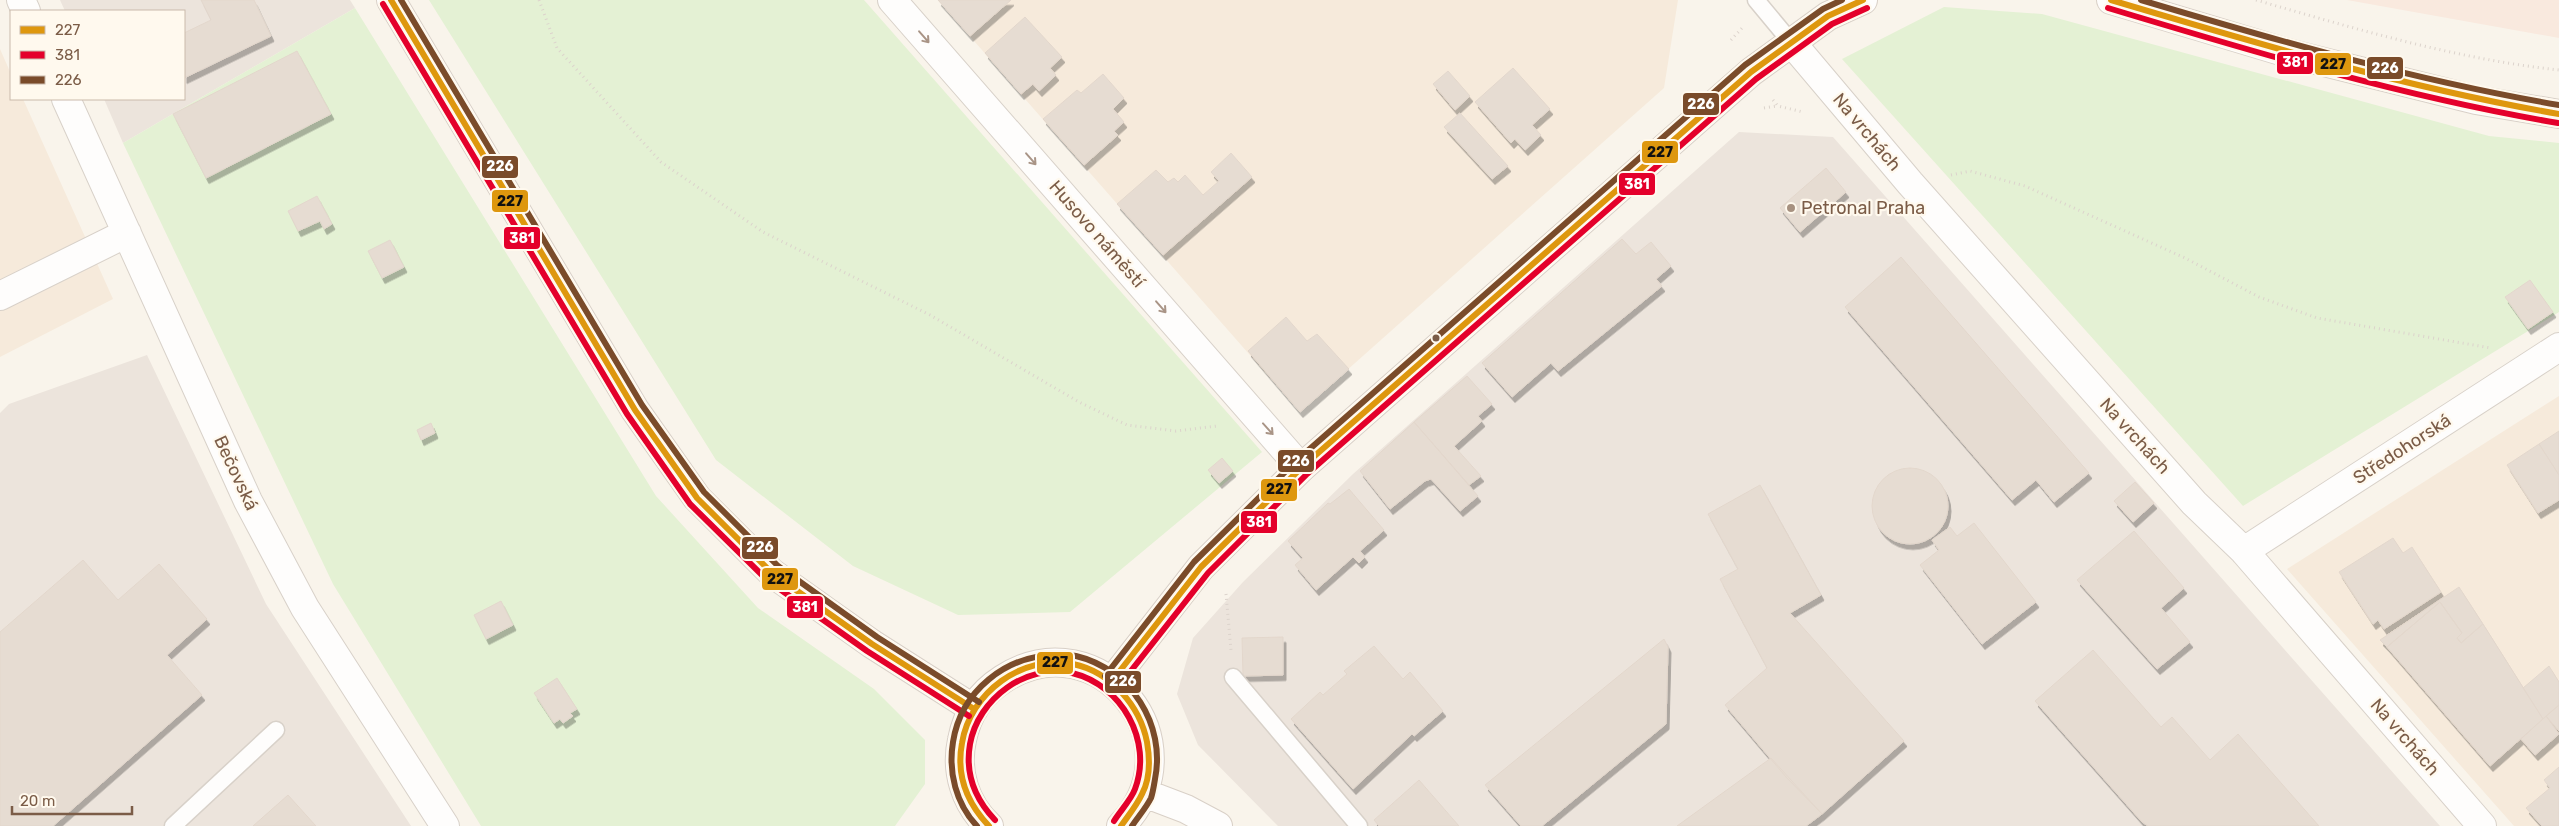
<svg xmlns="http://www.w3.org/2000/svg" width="2559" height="826" font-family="Rubik,sans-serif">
<defs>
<filter id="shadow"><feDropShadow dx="3" dy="5.5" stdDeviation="0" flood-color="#0004"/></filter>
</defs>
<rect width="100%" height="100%" fill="#f9f4eb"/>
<path fill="#f6eadb" d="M 938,0 L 1678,0 L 1664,88 L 1300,412 Z
M 0,49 L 11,74 L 11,99 L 23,99 L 113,299 L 0,357 Z
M 2559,396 L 2559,826 L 2514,826 L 2287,569 Z"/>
<path fill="#f9e9de" d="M 2347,0 L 2559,0 L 2559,38 Z"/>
<path fill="#ece4dc" d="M 60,0 L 350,0 L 355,8 L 123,143 L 104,99 L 184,99 L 184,11 L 65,11 Z
M 1739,132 L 1833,137 L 2440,826 L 1278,826 L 1198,745 L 1177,694 L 1193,638 L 1243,582 L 1353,474 Z
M 147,355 L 266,604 L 411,826 L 0,826 L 0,413 L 9,404 Z"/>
<path fill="#e4f1d4" d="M 429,0 L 864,0 L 1262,452 L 1070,612 L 958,615 L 853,566 L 716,460 Z
M 1944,7 L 2042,14 L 2489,136 L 2559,143 L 2559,312 L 2243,506 L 1842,59 Z
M 355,8 L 656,496 L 758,608 L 874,689 L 925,740 L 925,784 L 895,826 L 481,826 L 333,584 L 123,143 Z"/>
<path fill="#e6dcd2" stroke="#e3d7cc" filter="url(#shadow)" d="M 201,0 L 254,0 L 271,36 L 184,78 L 184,33 L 211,20 Z
M 938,0 L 1011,0 L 970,36 Z
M 1025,17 L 1062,57 L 1050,68 L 1056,75 L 1039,91 L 1033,84 L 1021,94 L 985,53 Z
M 297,51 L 331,114 L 206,178 L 173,114 Z
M 1513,68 L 1550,109 L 1532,125 L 1541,135 L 1525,150 L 1515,139 L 1511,143 L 1475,102 Z
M 1448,71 L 1470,96 L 1455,110 L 1433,84 Z
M 1103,74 L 1124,98 L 1113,109 L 1124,122 L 1114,131 L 1118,135 L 1084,165 L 1043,119 L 1077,90 L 1081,93 Z
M 1460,113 L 1508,166 L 1492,179 L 1444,127 Z
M 1231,153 L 1252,177 L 1163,255 L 1117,204 L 1156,170 L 1168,182 L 1174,178 L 1178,182 L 1185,175 L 1203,195 L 1219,181 L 1211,172 Z
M 1826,168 L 1846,192 L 1800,232 L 1780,208 Z
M 317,196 L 332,224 L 324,229 L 320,221 L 298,231 L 288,211 Z
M 1622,239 L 1636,254 L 1651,242 L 1671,266 L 1656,279 L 1662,286 L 1558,371 L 1551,363 L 1512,397 L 1482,363 Z
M 390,240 L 404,267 L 382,278 L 368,251 Z
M 1901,257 L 2089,473 L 2054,502 L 2036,480 L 2012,500 L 1845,307 Z
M 2530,280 L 2553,312 L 2528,329 L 2505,297 Z
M 1286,317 L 1307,341 L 1317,334 L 1349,369 L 1300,412 L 1248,351 Z
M 1467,376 L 1492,404 L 1478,416 L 1482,421 L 1454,446 L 1481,476 L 1469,485 L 1414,422 Z
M 1414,422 L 1478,496 L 1460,511 L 1431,479 L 1425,481 L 1390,509 L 1360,471 Z
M 431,423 L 435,433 L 421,440 L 417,430 Z
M 2559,431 L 2559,475 L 2539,444 Z
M 2539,444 L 2559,475 L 2559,500 L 2538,513 L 2507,465 Z
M 1222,458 L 1233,471 L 1219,483 L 1208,470 Z
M1872 506a38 38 0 1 1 76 0a38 38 0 1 1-76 0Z
M 2135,482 L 2154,503 L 2133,522 L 2114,501 Z
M 1760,485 L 1821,595 L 1790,613 L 1904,741 L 1822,814 L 1786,777 L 1725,705 L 1767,668 L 1720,579 L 1738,569 L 1708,514 Z
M 1349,489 L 1384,530 L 1360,551 L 1365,557 L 1359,563 L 1353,557 L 1316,590 L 1295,565 L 1303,558 L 1288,541 L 1328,503 L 1330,504 Z
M 1974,523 L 2036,602 L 1982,644 L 1920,565 L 1939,550 L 1932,540 L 1950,527 L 1957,536 Z
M 2134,531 L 2184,588 L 2161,608 L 2190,642 L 2157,669 L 2077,580 Z
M 2393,538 L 2403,553 L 2412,547 L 2441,592 L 2384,629 L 2378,620 L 2373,624 L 2339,572 Z
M 83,560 L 118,600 L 159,564 L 207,619 L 167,655 L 202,695 L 53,826 L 0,826 L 0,632 Z
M 2459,587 L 2483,624 L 2461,643 L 2457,638 L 2462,633 L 2440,602 L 2387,647 L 2380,640 Z
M 501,601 L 513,625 L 486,639 L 474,615 Z
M 2440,602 L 2462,633 L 2457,638 L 2461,643 L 2483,624 L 2543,719 L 2490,766 L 2387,647 Z
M 1283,637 L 1283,675 L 1243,676 L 1242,638 Z
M 1664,639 L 1668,647 L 1666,724 L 1542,826 L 1521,826 L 1485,785 Z
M 1374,646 L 1403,679 L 1410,672 L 1443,711 L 1414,736 L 1412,734 L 1353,789 L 1291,719 L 1320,692 L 1323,695 L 1347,674 L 1344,671 Z
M 2093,650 L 2161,727 L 2172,717 L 2210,760 L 2238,734 L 2319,826 L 2148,826 L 2142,822 L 2035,701 Z
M 2549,666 L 2559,682 L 2559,705 L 2543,719 L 2523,688 Z
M 557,678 L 577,709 L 570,713 L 573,716 L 563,723 L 560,719 L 554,723 L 534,693 Z
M 2559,705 L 2559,731 L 2546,716 Z
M 2546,716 L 2559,734 L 2535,755 L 2521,739 Z
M 1771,758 L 1822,814 L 1806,826 L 1677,826 Z
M 2559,767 L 2559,826 L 2542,826 L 2526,808 L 2550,788 L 2544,780 Z
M 1419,780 L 1459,826 L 1379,826 L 1374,820 Z
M 288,795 L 316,826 L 253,826 Z"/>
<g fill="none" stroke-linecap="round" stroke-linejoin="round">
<g stroke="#d8d1c9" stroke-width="19">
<path id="service" d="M 1756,0 L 1791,42
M 1233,677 L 1359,826
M 173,826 L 276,730"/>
</g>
<g stroke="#d8d1c9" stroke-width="30">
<path id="minor" d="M 21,0 L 26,11
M 892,0 L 1301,468
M 1791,42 L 1910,183 L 2194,503 L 2244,551 L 2482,826
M 66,99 L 248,501 L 305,608 L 445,826
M 0,296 L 127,233
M 2244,551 L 2559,347"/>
</g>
<g stroke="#d9d0c7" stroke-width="30">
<path id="secondary" d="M 391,0 L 635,410 L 697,498 L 772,573 L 872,644 L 974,709
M 2111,0 L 2284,52 L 2476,100 L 2559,114
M 1112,681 L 1201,567 L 1301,468 L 1751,72 L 1828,16 L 1863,0
M 1144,793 L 1186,809 L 1218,826
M 989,826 C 965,804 955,771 962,740 C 967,714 981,693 1003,679 C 1099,617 1201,744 1121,826"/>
</g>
<path stroke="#dcd3cc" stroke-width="3" stroke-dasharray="1 4" stroke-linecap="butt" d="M 539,0 L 557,48 L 661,162 L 763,232 L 930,315 L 1079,402 L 1127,425 L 1176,431 L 1217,426
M 2256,0 C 2356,29 2456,59 2559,70
M 1731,40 L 1742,28
M 1773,100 L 1778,106 L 1803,112
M 1764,108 L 1777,106
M 1951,175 L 1970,171 L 2025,186 L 2185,258 L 2259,297 L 2317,318 L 2491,348
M 1226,594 L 1231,650"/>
<use href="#service" stroke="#fefdfc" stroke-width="16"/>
<use href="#minor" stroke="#fefdfc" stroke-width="28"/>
<use href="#secondary" stroke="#fefdfc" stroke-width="28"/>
<g stroke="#fff9ee" stroke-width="10">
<path id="bus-1" d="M 391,0 L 635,410 L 697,498 L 772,573 L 872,644 L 974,709
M 2111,0 C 2259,44 2407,88 2559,114
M 1112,681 L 1201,567 L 1301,468 L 1751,72 L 1828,16 L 1863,0
M 989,826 C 967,803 956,775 962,743 C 970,693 1022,654 1073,664 C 1111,672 1140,706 1147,742 C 1150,759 1150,779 1142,794 C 1137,805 1128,816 1121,826"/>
</g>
<g stroke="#fff9ee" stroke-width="10">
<path id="bus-2" d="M 383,4 L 627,414 L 690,504 L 767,580 L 867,651 L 969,716
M 2108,8 C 2257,53 2405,97 2558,123
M 1119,686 L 1208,573 L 1307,474 L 1756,79 L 1832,24 L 1867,8
M 995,820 C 975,799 965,773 970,744 C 978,699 1026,663 1072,673 C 1122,685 1153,741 1135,789 C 1131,800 1120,811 1114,821"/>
</g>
<g stroke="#fff9ee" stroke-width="10">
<path id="bus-3" d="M 401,0 L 642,405 L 704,492 L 778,566 L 877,637 L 979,702
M 2141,0 C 2279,41 2417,81 2559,105
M 1105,676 L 1194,562 L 1295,462 L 1745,65 L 1823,9 L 1842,0
M 977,826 C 956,804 948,772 953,742 C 961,691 1006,655 1057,655 C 1063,655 1070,655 1076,656 C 1131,669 1166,725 1155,779 C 1154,785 1153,792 1151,798 C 1146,808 1138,817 1132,826"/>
</g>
<use href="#bus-1" stroke="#de970e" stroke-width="6"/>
<use href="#bus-2" stroke="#e4002b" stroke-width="6"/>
<use href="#bus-3" stroke="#7a4b2a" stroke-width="6"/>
</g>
<defs><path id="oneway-shaft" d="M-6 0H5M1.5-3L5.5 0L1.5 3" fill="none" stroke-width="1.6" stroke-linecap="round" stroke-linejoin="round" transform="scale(1.25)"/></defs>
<g stroke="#a99486">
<use href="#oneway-shaft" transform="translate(924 37) rotate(49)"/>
<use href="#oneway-shaft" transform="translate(1031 159) rotate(49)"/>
<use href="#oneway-shaft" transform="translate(1161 307) rotate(49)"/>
<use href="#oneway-shaft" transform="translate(1268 429) rotate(48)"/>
</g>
<circle fill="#a79180" stroke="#fff9ee" stroke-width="2" cx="1791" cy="208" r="5"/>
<circle fill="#7b5c47" stroke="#fff9ee" stroke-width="2" cx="1436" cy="338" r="4.5"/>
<g text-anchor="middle" stroke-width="4.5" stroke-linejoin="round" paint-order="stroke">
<g font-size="18" fill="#7b5c47" stroke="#fff9ee">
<text transform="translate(1867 132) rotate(50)" y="6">Na vrchách</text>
<text transform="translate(1097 234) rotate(49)" y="6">Husovo náměstí</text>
<text transform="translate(2135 436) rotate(48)" y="6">Na vrchách</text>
<text transform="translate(2402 449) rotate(-33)" y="6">Středohorská</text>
<text transform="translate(236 473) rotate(65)" y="6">Bečovská</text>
<text transform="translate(2405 737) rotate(49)" y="6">Na vrchách</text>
</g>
<g font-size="18" fill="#7b5c47" stroke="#fff9ee" text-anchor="start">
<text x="1801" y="214">Petronal Praha</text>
</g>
</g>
<g stroke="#fff9ee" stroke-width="2">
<rect x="2276" y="51" width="38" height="24" rx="5" fill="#e4002b"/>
<rect x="2314" y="52" width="38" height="24" rx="5" fill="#de970e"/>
<rect x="2366" y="56" width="38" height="24" rx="5" fill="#7a4b2a"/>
<rect x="1682" y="92" width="38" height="24" rx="5" fill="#7a4b2a"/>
<rect x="1641" y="140" width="38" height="24" rx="5" fill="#de970e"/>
<rect x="481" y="155" width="38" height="24" rx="5" fill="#7a4b2a"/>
<rect x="1618" y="172" width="38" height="24" rx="5" fill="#e4002b"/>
<rect x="491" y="189" width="38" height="24" rx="5" fill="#de970e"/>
<rect x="503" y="226" width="38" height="24" rx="5" fill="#e4002b"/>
<rect x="1277" y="449" width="38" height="24" rx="5" fill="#7a4b2a"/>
<rect x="1260" y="478" width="38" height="24" rx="5" fill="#de970e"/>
<rect x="1240" y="510" width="38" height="24" rx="5" fill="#e4002b"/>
<rect x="741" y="536" width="38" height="24" rx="5" fill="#7a4b2a"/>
<rect x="761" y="567" width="38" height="24" rx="5" fill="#de970e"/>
<rect x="786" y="595" width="38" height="24" rx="5" fill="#e4002b"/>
<rect x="1036" y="651" width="38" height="24" rx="5" fill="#de970e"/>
<rect x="1104" y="670" width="38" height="24" rx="5" fill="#7a4b2a"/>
</g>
<g font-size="14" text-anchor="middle" font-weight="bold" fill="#fff">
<text x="2295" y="67">381</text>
<text x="2385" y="73">226</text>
<text x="1701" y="109">226</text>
<text x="500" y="171">226</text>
<text x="1637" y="189">381</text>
<text x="522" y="243">381</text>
<text x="1296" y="466">226</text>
<text x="1259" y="527">381</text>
<text x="760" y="552">226</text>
<text x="805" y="612">381</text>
<text x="1123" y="686">226</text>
</g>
<g font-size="14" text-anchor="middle" font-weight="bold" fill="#111">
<text x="2333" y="69">227</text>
<text x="1660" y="157">227</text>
<text x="510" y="206">227</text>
<text x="1279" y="494">227</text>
<text x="780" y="584">227</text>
<text x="1055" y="667">227</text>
</g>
<rect x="10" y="10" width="175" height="90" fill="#fff9ee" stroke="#cabaab"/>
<rect x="20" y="26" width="25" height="8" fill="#de970e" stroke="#cabaab"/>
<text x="55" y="35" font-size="15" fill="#7b5c47">227</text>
<rect x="20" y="51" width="25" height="8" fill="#e4002b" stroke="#cabaab"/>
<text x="55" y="60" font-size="15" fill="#7b5c47">381</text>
<rect x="20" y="76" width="25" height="8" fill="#7a4b2a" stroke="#cabaab"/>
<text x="55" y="85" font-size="15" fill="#7b5c47">226</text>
<path d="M12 806v8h120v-8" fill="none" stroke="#7b5c47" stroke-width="2.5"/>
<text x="20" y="806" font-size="15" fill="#7b5c47" stroke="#fff9ee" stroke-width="4" paint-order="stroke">20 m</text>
</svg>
